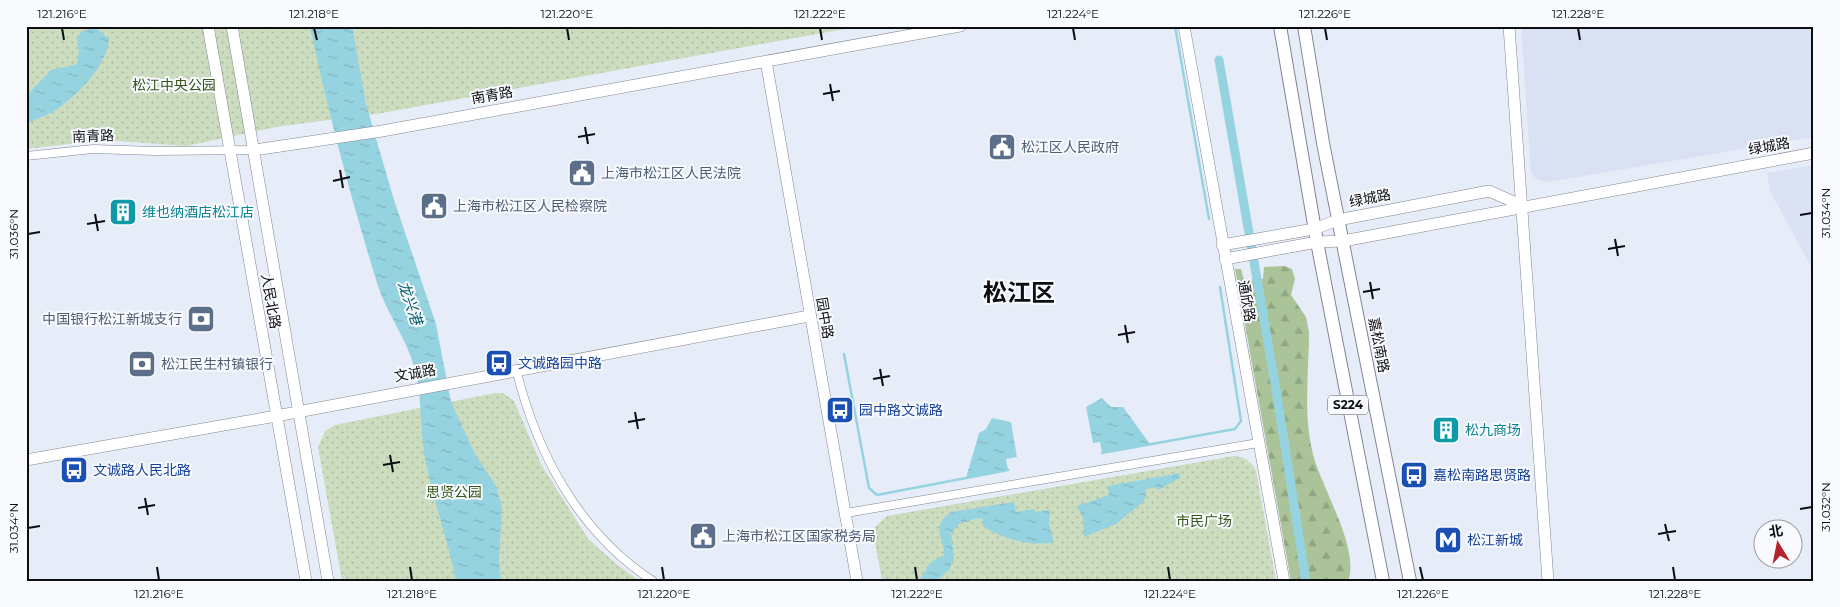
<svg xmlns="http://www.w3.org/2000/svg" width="1840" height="607" font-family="Montserrat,'Noto Sans SC',sans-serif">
<defs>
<pattern id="grass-dots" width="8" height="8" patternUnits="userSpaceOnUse" patternTransform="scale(1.25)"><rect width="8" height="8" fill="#cbdcbf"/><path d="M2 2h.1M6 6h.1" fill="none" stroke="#adbca3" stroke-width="1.8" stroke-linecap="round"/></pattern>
<pattern id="forest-firs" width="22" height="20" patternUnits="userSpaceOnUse" patternTransform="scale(1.25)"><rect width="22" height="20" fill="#aac398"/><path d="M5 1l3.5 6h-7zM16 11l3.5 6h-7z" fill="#91a682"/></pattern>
<pattern id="water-ripples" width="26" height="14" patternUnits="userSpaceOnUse" patternTransform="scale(1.25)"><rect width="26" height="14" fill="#96d3e1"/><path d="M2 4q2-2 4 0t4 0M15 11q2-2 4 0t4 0" fill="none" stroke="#80b4c0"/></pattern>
</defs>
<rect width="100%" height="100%" fill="#e7edf8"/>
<path fill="#d9e1f3" d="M 1521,26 L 1814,26 L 1814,137 L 1548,182 L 1538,180 L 1531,174 Z
M 1814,165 L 1814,272 L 1770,191 L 1767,173 Z"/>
<path fill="url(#grass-dots)" d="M 26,26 L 861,26 L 382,113 L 276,127 L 186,146 L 104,140 L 26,149 Z
M 495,393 L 503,393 L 514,401 L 542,466 L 589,540 L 619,566 L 640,581 L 342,581 L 318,447 L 325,431 L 335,425 Z
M 1234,456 C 1245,457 1250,460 1256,471 L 1276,581 L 882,581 L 874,536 L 875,527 L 887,516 Z"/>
<path fill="url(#forest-firs)" d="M 1284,266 L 1292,269 L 1295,279 L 1291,295 L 1306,317 L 1309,332 C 1309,374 1302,420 1315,461 C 1324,491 1360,551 1348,581 L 1291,581 L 1235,269 L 1241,269 L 1244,280 L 1263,279 L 1264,267 Z"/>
<path fill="url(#water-ripples)" d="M 310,26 L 352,26 L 366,104 L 394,200 L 436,324 L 451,402 L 475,454 L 496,486 L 502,507 L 499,560 L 501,581 L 456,581 C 448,541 434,503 426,463 C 420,435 422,405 417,377 C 410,343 387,315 377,283 C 351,198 328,113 310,26 Z
M 95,27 L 109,39 C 106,65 84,88 64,104 C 54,113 38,118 26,124 L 26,96 L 51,70 L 77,64 L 79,51 L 77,38 L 81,32 Z
M 1102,398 L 1111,407 L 1123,407 L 1150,444 L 1102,453 L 1100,442 L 1093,443 L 1086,407 Z
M 992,418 L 1011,422 L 1017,457 L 1006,459 L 1008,470 L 966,478 L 979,433 L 986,429 Z
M 1180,473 L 1180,478 L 1158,490 L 1157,487 L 1146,489 L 1146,497 L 1143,502 L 1116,524 L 1084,537 L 1083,518 L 1077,506 L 1109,495 L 1108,486 Z
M 1014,502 L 1016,512 L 1034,509 L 1035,512 L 1050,510 L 1049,524 L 1054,542 C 1032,547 1002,539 983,526 L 982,518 L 970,520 L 970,522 L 961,522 L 951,533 L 954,558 L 949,570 L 936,581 L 919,581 L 931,562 L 944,555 C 944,534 929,529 951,512 Z"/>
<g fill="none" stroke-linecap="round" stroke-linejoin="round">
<path stroke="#96d3e1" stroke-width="2.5" d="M 1175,26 L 1209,219
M 844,354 L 869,488 L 877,495 L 1008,470
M 1102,453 L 1235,429 L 1241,421 L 1220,287"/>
<path stroke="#96d3e1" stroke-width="9" d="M 1219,60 L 1275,383 L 1306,581"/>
<g stroke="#81858f" stroke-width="9">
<path id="street" d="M 26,156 L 93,149 L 155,151 L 254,150
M 516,369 C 537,454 579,533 653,581
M 846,513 L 1258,443"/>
</g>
<g stroke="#81858f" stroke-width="12">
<path id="secondary" d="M 208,26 L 306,581
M 232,26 L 328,581
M 1184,26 L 1284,581
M 1509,26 L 1548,581
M 766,61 L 857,581
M 254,150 L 382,131 L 960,26
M 1222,245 L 1314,229 L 1338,220 L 1489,191 L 1523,206
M 1225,259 L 1317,242 L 1343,241 L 1814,153
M 26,460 L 276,416 L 809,316"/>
</g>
<g stroke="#81858f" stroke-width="14">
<path id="primary" d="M 1280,26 L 1317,242 L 1383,581
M 1304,26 L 1323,143 L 1410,581"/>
</g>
<use href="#street" stroke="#fff" stroke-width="8"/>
<use href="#secondary" stroke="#fff" stroke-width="11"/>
<use href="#primary" stroke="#fff" stroke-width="12"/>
</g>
<path fill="none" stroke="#0c0e12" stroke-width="2" d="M 62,28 L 64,40M 314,28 L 317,40M 567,28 L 569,40M 820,28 L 822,40M 1073,28 L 1075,40M 1325,28 L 1327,40M 1578,28 L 1580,40M 830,84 L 833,101M 823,94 L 840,91M 585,127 L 588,144M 578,137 L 595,134M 340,170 L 343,188M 333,181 L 350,177M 95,214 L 98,231M 1800,215 L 1812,213M 87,224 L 105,221M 28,234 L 40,232M 1615,239 L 1618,256M 1608,249 L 1625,246M 1370,282 L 1373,299M 1363,292 L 1380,289M 1125,325 L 1128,343M 1118,335 L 1135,332M 880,369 L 883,386M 873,379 L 890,376M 635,412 L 638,429M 628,422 L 645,419M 390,455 L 393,472M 383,465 L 400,462M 145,498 L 148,515M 138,508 L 155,505M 1800,509 L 1812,507M 1665,524 L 1669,541M 28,528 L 40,526M 1658,534 L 1676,531M 157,567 L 159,580M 410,567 L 412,580M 662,567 L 664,580M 915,567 L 917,580M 1168,567 L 1170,580M 1420,567 L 1423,580M 1673,567 L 1675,580"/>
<defs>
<g id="civic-square" transform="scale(1.4375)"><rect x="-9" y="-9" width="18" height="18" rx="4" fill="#5c6f8a" stroke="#f8fafe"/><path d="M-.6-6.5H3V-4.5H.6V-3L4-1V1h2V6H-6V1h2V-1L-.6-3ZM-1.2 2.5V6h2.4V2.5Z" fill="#fff"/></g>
<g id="building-square" transform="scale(1.4375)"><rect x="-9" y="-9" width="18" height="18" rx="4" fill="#0f9aa8" stroke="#f8fafe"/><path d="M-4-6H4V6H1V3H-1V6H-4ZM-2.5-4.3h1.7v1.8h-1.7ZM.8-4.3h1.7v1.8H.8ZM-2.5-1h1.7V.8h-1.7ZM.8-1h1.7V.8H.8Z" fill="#fff"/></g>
<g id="bank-square" transform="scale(1.4375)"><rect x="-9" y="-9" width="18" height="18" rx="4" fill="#5c6f8a" stroke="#f8fafe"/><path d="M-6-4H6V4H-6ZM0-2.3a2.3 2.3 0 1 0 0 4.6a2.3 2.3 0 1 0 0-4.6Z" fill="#fff"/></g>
<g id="bus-square" transform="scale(1.4375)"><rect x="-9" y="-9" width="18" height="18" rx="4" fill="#1a4fb4" stroke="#f8fafe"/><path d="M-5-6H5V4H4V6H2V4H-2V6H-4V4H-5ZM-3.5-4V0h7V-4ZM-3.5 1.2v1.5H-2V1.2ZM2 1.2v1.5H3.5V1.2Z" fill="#fff"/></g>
<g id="metro-square" transform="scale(1.4375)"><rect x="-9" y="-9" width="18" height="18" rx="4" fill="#1a4fb4" stroke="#f8fafe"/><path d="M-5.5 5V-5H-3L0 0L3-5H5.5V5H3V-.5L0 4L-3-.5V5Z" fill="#fff"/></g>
</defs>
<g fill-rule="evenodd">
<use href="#civic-square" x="1002" y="147"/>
<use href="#civic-square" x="582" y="173"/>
<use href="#civic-square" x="434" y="206"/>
<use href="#building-square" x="123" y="212"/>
<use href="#bank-square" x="201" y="319"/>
<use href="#bus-square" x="499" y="363"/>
<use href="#bank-square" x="142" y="364"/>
<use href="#bus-square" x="840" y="410"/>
<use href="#building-square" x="1446" y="430"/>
<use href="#bus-square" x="74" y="470"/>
<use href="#bus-square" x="1414" y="475"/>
<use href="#civic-square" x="703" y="536"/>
<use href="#metro-square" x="1448" y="540"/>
</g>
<g text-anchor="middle" stroke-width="4" stroke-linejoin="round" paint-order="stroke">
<rect fill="#f8fafe" stroke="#535559" stroke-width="1" x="1328" y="395.5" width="40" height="19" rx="4"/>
<g font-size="12" font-weight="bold" fill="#0c0e12">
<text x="1348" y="409">S224</text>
</g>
<g font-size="14" fill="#365619" stroke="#f8fafe">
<text x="174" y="90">松江中央公园</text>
<text x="454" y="497">思贤公园</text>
<text x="1204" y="526">市民广场</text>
</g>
<g font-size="14" fill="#0c0e12" stroke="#f8fafe">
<text transform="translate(492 95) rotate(-10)" y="5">南青路</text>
<text transform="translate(93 136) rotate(-2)" y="5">南青路</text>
<text transform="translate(1769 146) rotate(-10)" y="5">绿城路</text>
<text transform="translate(1370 198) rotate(-11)" y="5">绿城路</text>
<text transform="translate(271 301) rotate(80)" y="5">人民北路</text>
<text transform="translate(1247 301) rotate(80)" y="5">通欣路</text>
<text transform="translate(825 318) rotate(80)" y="5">园中路</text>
<text transform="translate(1379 345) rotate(79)" y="5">嘉松南路</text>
<text transform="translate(415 373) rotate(-10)" y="5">文诚路</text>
</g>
<g font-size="14" fill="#4e5e75" stroke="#f8fafe" text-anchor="start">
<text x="1021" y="152">松江区人民政府</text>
<text x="601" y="178">上海市松江区人民法院</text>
<text x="453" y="211">上海市松江区人民检察院</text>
<text x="182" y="324" text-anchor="end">中国银行松江新城支行</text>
<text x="161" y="369">松江民生村镇银行</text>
<text x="722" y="541">上海市松江区国家税务局</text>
</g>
<g font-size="14" fill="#0d838f" stroke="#f8fafe" text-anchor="start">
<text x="142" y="217">维也纳酒店松江店</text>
<text x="1465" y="435">松九商场</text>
</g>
<g font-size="14" fill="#164399" stroke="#f8fafe" text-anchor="start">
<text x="518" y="368">文诚路园中路</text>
<text x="859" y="415">园中路文诚路</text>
<text x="93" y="475">文诚路人民北路</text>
<text x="1433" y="480">嘉松南路思贤路</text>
<text x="1467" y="545">松江新城</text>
</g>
<g font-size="15" font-style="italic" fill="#035c6b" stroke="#f8fafe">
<text transform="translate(410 303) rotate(71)" y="5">龙兴港</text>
</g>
<g font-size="24" font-weight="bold" fill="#0c0e12" stroke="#f8fafe">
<text x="1019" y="301">松江区</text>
</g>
</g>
<rect width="1840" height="607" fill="none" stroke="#f8fafe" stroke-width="55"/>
<g transform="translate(1778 544) rotate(350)"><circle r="24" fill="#f8fafe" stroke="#9a9ca0"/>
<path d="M0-4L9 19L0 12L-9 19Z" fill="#b4232b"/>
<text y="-8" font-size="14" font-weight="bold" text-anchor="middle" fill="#0c0e12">北</text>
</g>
<rect x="28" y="28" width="1784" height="552" fill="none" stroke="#0c0e12" stroke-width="2"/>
<g font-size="12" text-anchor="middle" fill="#0c0e12">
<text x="62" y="18">121.216°E</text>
<text x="314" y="18">121.218°E</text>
<text x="567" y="18">121.220°E</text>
<text x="820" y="18">121.222°E</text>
<text x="1073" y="18">121.224°E</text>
<text x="1325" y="18">121.226°E</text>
<text x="1578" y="18">121.228°E</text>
<text transform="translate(1826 213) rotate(-90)" y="4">31.034°N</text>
<text transform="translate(14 234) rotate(-90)" y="4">31.036°N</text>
<text transform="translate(1826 507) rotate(-90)" y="4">31.032°N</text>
<text transform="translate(14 528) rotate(-90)" y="4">31.034°N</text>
<text x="159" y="598">121.216°E</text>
<text x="412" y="598">121.218°E</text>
<text x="664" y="598">121.220°E</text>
<text x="917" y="598">121.222°E</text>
<text x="1170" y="598">121.224°E</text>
<text x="1423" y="598">121.226°E</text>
<text x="1675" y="598">121.228°E</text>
</g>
</svg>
